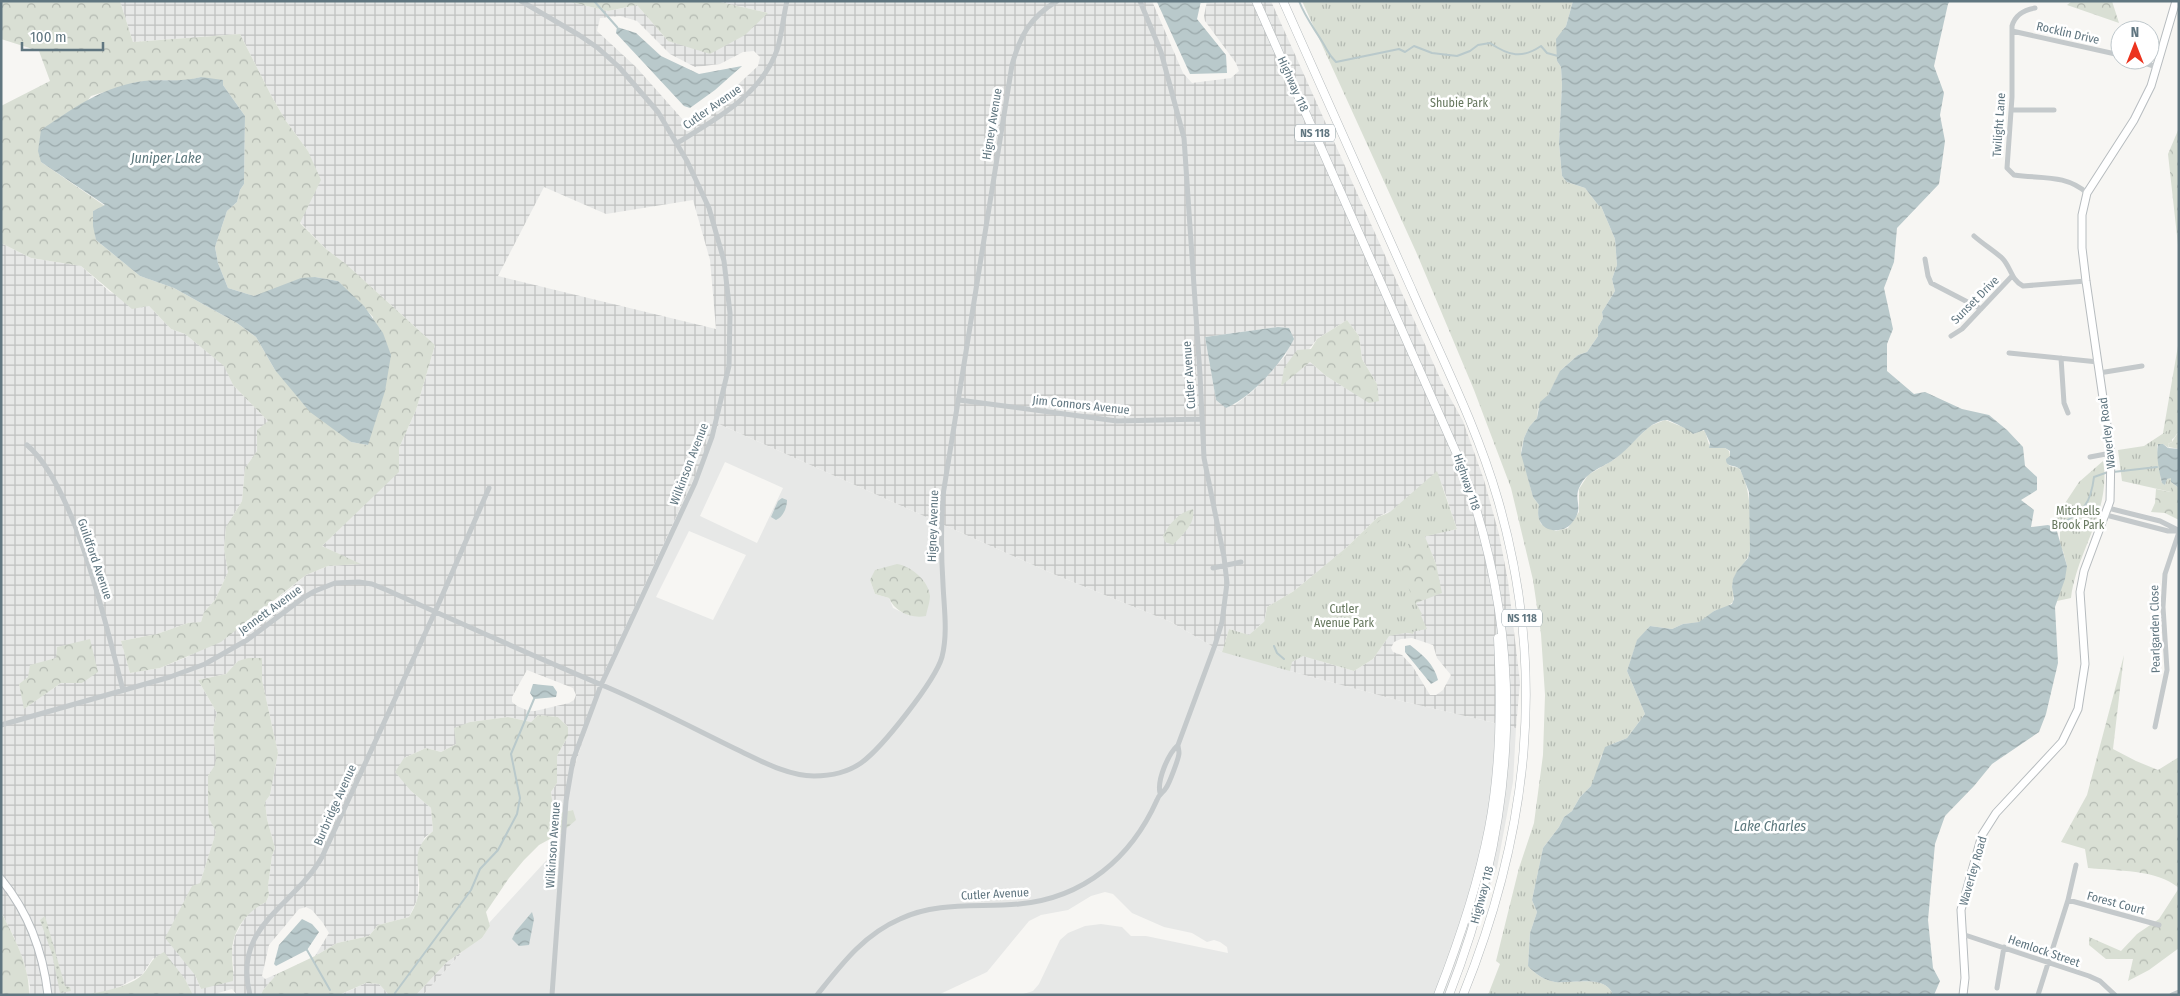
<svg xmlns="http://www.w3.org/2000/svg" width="2180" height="996" font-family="'Fira Sans Condensed',sans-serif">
<defs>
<pattern id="industrial-grid" width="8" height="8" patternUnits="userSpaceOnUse" patternTransform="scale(1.25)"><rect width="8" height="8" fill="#e7e8e7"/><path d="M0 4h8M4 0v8" fill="none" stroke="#bfc1c0"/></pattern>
<pattern id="grass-dots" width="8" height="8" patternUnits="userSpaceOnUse" patternTransform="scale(1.25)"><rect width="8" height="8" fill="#d9dfd4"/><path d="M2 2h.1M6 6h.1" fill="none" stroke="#b3b9b1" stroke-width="1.8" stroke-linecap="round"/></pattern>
<pattern id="forest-crowns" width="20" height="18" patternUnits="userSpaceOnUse" patternTransform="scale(1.25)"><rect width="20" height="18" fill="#d9dfd4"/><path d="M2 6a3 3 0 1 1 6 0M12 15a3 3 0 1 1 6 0" fill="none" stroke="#b3b9b1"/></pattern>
<pattern id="wetland-marsh" width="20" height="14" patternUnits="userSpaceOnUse" patternTransform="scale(1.25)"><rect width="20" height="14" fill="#d9dfd4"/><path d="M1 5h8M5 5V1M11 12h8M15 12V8" fill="none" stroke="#b3b9b1"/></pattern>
<pattern id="park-tufts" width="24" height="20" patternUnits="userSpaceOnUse" patternTransform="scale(1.25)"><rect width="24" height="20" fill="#d9dfd4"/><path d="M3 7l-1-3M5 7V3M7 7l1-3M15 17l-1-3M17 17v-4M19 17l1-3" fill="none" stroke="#b3b9b1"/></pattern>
<pattern id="water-waves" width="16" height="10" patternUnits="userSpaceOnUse" patternTransform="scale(1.25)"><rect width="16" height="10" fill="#b9c9cb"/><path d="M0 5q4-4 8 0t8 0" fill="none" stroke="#9aa8aa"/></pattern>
</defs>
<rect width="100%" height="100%" fill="#f7f6f3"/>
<path fill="#e7e8e7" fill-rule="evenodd" d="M 719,424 L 1051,573 L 1171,622 L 1222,652 L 1437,471 L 1427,629 L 1290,671 L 1397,700 L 1516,728 L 1513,782 L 1497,868 L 1447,995 L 1020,995 L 1033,991 L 1039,984 L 1060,940 L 1068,933 L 1085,926 L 1101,924 L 1122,927 L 1131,936 L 1146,936 L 1228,953 L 1227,947 L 1220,942 L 1214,940 L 1207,942 L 1192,933 L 1164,927 L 1132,913 L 1113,894 L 1105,892 L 1091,896 L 1068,910 L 1041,915 L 1029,921 L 987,972 L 938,995 L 423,995 L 464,950 L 482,938 L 490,926 L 489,923 L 554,852 L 553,838 L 561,833 L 573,810 L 560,813 L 604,673 ZM 725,462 L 783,488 L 757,543 L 700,516 ZM 689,531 L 746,555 L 713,620 L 656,597 ZM 870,580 L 910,616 L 893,608 L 889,598 L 875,594 Z"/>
<path fill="url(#industrial-grid)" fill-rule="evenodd" d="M 120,1 L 566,1 L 608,11 L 637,5 L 668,41 L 768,13 L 716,1 L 1152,1 L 1183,73 L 1192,83 L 1231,78 L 1239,71 L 1236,63 L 1205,21 L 1204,16 L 1207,1 L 1271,1 L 1444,387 L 1463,421 L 1484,480 L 1499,534 L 1508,581 L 1520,682 L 1516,728 L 1397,700 L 1290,671 L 1292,662 L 1303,656 L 1354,671 L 1373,659 L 1389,636 L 1426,629 L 1421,616 L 1422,614 L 1416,603 L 1436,564 L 1425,536 L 1457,529 L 1442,484 L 1378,517 L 1347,547 L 1294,591 L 1267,607 L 1264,621 L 1249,635 L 1229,629 L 1222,652 L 1171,622 L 1051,573 L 719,424 L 604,673 L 560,813 L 554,814 L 551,792 L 557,783 L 557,756 L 568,736 L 568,727 L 558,717 L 538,715 L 531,722 L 508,717 L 470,722 L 456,744 L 441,752 L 426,748 L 404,758 L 411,791 L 431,808 L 433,831 L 424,838 L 418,880 L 418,898 L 409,917 L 378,925 L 369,936 L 337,943 L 315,956 L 329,933 L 323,923 L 312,910 L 306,907 L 299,909 L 269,945 L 262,976 L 265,979 L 277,974 L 263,990 L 261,995 L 237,995 L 232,989 L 211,995 L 193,995 L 185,979 L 153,958 L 142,975 L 113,990 L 84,995 L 29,995 L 30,986 L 24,962 L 14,937 L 1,912 L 1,243 L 31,258 L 81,266 L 110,292 L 149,306 L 171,329 L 185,334 L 225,366 L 233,385 L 268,421 L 257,431 L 257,451 L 245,468 L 242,501 L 226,527 L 224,549 L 228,572 L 215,600 L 204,612 L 201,622 L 188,623 L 157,634 L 121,641 L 130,673 L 160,668 L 187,657 L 265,609 L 306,575 L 328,566 L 360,564 L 322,546 L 398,472 L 399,448 L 416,410 L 435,345 L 346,264 L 326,249 L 300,222 L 308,151 L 286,121 L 272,97 L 240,34 L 133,42 ZM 620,16 L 637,21 L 670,54 L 695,67 L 720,64 L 743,52 L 754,51 L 760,57 L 758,66 L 719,102 L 691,121 L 684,121 L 636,67 L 597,31 L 600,18 ZM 544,187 L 606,214 L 693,200 L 710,260 L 716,329 L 498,276 ZM 1347,320 L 1359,336 L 1362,359 L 1377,384 L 1347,389 L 1326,376 L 1310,362 L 1281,385 L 1317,339 ZM 1278,327 L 1289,328 L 1286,355 L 1253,391 L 1235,405 L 1216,400 L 1205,337 ZM 1412,638 L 1433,645 L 1437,658 L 1451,675 L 1443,690 L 1436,695 L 1430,695 L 1413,667 L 1402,655 L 1393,652 L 1391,648 L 1394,642 L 1401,639 ZM 56,658 L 83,683 L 61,683 L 25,708 L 19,684 ZM 262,658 L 262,680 L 278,753 L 270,795 L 265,802 L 267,819 L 275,848 L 272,856 L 268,886 L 269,895 L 266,902 L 253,908 L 243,921 L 235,936 L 232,953 L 234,971 L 201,989 L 195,975 L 200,883 L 216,832 L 210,818 L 208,806 L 208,776 L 216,765 L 216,758 L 213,729 L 217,713 L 198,680 L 226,674 L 238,661 ZM 527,670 L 573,688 L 576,695 L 574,700 L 569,703 L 535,711 L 529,711 L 517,706 L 512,702 L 512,697 Z
M 464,950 L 423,995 L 416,995 L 447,962 Z
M 366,983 L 379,984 L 389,995 L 340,995 Z"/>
<path fill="url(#grass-dots)" d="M 45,916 L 65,986 L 70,987 L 71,991 L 60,993 L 52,954 L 40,920 Z"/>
<path fill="url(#forest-crowns)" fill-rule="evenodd" d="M 1,1 L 120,1 L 133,42 L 240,34 L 272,97 L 286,121 L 308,151 L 321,180 L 300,223 L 326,249 L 346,264 L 435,345 L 416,410 L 399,448 L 399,472 L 322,546 L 361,564 L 328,566 L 306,575 L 221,642 L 160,668 L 130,673 L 121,641 L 157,634 L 188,623 L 201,622 L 204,612 L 215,600 L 228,572 L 224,549 L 226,527 L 242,501 L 245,468 L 257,451 L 257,430 L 268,421 L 233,385 L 224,366 L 185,334 L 171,329 L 149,306 L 132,309 L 81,266 L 31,258 L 1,243 L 1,106 L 50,81 L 39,51 L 1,39 ZM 201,77 L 223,85 L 245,116 L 244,184 L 240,190 L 237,202 L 227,211 L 215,247 L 218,263 L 228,288 L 254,296 L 315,277 L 338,281 L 373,317 L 368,445 L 351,442 L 275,370 L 256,337 L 237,323 L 174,288 L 140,276 L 96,240 L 93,211 L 105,206 L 41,162 L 91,96 L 137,82 L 165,80 L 185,81 Z
M 566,1 L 716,1 L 768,13 L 745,35 L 710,54 L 668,41 L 637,5 L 608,11 Z
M 2072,1 L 2112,1 L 2119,23 L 2067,5 Z
M 2179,128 L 2179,254 L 2168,154 Z
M 1347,320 L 1359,336 L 1362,359 L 1377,384 L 1379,401 L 1369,403 L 1326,376 L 1310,362 L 1281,386 L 1284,368 L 1297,350 L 1311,349 L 1317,339 Z
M 2179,340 L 2179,431 L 2174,438 L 2163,444 L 2163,433 Z
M 2171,482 L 2179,488 L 2179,520 L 2165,513 L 2151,512 L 2155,503 L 2156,489 L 2171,492 Z
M 1401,508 L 1417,517 L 1436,564 L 1442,593 L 1416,603 L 1422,614 L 1416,623 L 1413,634 L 1395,630 L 1263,630 L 1267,607 L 1294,591 L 1347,547 L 1378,517 Z
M 1193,509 C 1196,524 1182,535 1173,545 L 1165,542 L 1163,536 C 1170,523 1178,513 1193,509 Z
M 897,564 C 911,566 929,581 930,596 C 930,602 927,610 926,616 C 911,619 895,612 889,598 L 875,594 L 870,580 L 875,570 Z
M 90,639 L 98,672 L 82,683 L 61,683 L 24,709 L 19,684 L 28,677 L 30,665 L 56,658 L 57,647 Z
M 2124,655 L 2113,749 L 2136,761 L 2158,770 L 2179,757 L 2179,948 L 2149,970 L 2128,981 L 2133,959 L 2106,959 L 2089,945 L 2089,937 L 2121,951 L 2137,934 L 2159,919 L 2179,888 C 2156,869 2117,871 2088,868 L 2085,849 L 2061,842 L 2087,795 Z
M 248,658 L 262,658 L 262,680 L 278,753 L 270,795 L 265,802 L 267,819 L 275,848 L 272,856 L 268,886 L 269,895 L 266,902 C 246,912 232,931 232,953 C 232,963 234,972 233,981 L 201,989 L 195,975 L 165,938 L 192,886 L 200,883 L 216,832 L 209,818 L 208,806 L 208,776 L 215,765 L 216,758 L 213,729 L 217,713 L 198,680 L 226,674 L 238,661 Z
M 538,715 L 558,717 L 568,727 L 568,736 L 557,756 L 557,783 L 551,792 L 554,814 L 573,810 L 576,820 L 561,833 L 539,845 L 524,860 L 509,878 L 486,912 L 490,926 L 482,938 L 447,962 L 416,995 L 389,995 L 379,984 L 366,983 L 339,995 L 261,995 L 263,990 L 277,974 L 315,956 L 337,943 L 369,936 L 378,925 L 409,917 C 412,912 415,906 417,900 C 426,873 404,855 433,831 L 431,808 L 411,791 L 395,772 L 404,758 L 426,748 L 441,752 L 456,744 L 454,728 L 470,722 L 508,717 L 531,722 Z
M 1,912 C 14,937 30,966 29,995 L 1,995 Z
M 164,952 L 185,979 L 193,995 L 84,995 C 100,992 131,987 143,974 C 152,964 149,960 164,952 Z"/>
<path fill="url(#wetland-marsh)" d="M 2179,431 L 2179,449 L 2169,447 L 2168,444 L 2172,442 Z"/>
<path fill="url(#park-tufts)" d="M 1302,1 L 1573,1 L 1566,26 L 1558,38 L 1557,44 L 1557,61 L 1561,67 L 1562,85 L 1559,143 L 1562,176 L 1567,182 L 1585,188 L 1599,206 L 1601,206 L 1615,239 L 1617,265 L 1612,279 L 1615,291 L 1602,312 L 1603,318 L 1599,325 L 1598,336 L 1587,352 L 1578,355 L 1561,370 L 1548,395 L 1538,409 L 1537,418 L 1529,427 L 1524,438 L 1521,451 L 1533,497 L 1539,505 L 1538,515 L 1541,524 L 1556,531 L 1568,528 L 1579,512 L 1579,489 L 1588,475 L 1615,459 L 1650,426 L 1665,420 L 1688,429 L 1694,434 L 1700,430 L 1705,431 L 1710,448 L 1725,448 L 1729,451 L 1730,455 L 1727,463 L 1730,466 L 1739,468 C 1753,492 1750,523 1750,550 C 1748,562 1738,568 1734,578 C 1730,587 1735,593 1733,602 L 1725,608 L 1714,611 L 1701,622 L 1683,624 L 1672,629 L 1650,626 L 1637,641 L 1627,671 L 1645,714 L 1627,738 L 1612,744 L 1601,756 L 1598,773 L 1591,786 L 1580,797 L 1572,811 L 1564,817 L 1559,827 L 1543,848 L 1532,900 L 1537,912 L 1530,933 L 1528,966 C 1535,974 1544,980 1555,982 C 1571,984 1606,974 1613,995 L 1488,995 L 1500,964 L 1496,961 L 1519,868 L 1534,823 L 1543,755 L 1545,695 L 1541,634 L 1533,580 L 1511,488 L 1474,390 L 1417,254 Z
M 2173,427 L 2172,442 L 2168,444 L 2169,448 L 2163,444 L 2157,445 L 2161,481 L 2165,485 L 2167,479 L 2171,477 L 2171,492 L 2122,481 L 2118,450 L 2144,446 Z
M 2103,461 C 2112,510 2077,550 2071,598 L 2057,601 L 2067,566 L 2063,551 L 2060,547 L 2060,527 L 2058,523 L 2052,523 L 2079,482 Z
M 1437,471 L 1457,529 L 1410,540 L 1399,567 L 1427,629 L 1389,636 L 1373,659 L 1354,671 L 1303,656 L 1292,662 L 1290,671 L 1222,652 L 1229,629 L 1249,635 Z"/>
<path fill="url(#water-waves)" d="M 1201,1 L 1197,19 L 1226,55 L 1227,73 L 1190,74 L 1157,2 Z
M 1573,1 L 1950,1 L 1948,4 L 1934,66 L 1944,93 L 1940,115 L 1945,141 L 1939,184 L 1897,228 L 1894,262 L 1884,288 L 1893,329 L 1887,344 L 1887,371 L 1914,394 L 1925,392 L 1962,409 L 1989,415 L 2007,430 L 2023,447 L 2025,466 L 2037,477 L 2037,490 L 2021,500 L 2034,510 L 2031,527 L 2048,525 L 2056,528 L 2067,566 L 2065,579 L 2055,607 L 2058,663 L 2046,714 L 2039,732 L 1992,764 L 1974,786 L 1945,816 L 1935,844 L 1928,920 L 1933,968 L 1940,981 L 1934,995 L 1613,995 C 1606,974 1571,984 1555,982 C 1544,980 1535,974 1528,966 L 1530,933 L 1537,912 L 1532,900 L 1543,848 L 1559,827 L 1564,817 L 1572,811 L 1580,797 L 1591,786 L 1605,747 L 1627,738 L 1645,714 L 1627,671 L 1637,640 L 1650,626 L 1672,629 L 1683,624 L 1699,622 L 1714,611 L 1732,604 L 1734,599 L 1732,587 L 1733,579 L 1737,571 L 1748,558 L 1750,550 L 1749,492 L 1740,469 C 1734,464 1726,468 1726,459 L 1730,456 L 1730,451 L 1725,448 L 1709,448 L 1710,443 L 1704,430 L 1693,434 C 1690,430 1671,421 1667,420 C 1662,420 1656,423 1652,425 C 1639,434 1629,449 1616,458 C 1603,468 1588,470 1580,486 C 1572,501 1586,507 1571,524 C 1564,532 1547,533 1541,523 C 1537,517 1538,511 1539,505 L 1533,497 L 1521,454 L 1524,438 L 1529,427 L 1537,418 L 1540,402 L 1548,395 L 1560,371 L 1578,355 L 1587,352 L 1598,336 L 1598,327 L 1603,318 L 1602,312 L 1615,291 L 1612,279 L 1617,265 L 1615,239 L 1601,206 L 1599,206 L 1585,188 L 1567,182 L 1562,176 L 1559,143 L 1562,85 L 1561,67 L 1557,61 L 1556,39 L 1566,26 Z
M 617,27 L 636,33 L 661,56 L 699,74 L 742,66 L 715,90 L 690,108 L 684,106 L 616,33 Z
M 201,77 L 223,80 L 223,85 L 245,116 L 244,184 L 240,190 L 237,202 L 227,211 L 215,247 L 218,263 L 228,288 L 254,296 L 301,278 L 315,277 L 338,281 L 364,306 L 383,333 L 391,355 L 385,391 L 368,445 L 351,442 L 310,412 L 275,370 L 256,337 L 237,323 L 174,288 L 140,276 L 96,240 L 93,226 L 93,211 L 105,205 L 41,162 L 38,151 L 41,130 C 72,109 99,89 137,82 C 159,78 180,83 201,77 Z
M 1278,327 L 1289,328 L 1294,339 C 1282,363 1251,398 1226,408 L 1216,400 L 1205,337 Z
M 2158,444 L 2163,444 L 2168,448 L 2179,449 L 2179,488 L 2171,482 L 2171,478 L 2167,479 L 2165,485 L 2162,483 C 2159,471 2156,457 2158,444 Z
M 782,498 L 787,500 C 787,508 783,517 776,520 L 771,517 L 778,501 Z
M 1410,645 C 1423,655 1434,664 1438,680 L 1431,684 L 1405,652 L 1405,646 Z
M 533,684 L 553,686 L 557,692 L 556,697 L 534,699 L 530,693 Z
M 532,912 L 534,919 L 529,945 L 519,946 L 512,939 L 516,931 Z
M 302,919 L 312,924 L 319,932 L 307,950 L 276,966 L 274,964 L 279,945 Z"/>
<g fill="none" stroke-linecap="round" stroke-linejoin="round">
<path stroke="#b9c9cb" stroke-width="2" d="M 594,1 L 617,27
M 1299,1 C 1305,17 1314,28 1323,43 C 1328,51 1328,54 1336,62 L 1399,49 L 1405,52 L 1414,46 L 1432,53 L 1457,56 L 1470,51 L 1478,45 L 1490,43 C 1509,56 1522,59 1541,46 L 1547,53 L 1558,56
M 1201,2 L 1219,1
M 2113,472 L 2157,467
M 2056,528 C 2081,511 2090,509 2094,477 L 2108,472
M 1274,646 L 1277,653 L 1284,659
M 307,950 L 330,990
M 395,993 L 471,890 L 480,869 L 498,850 L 517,814 L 520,798 L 511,754 L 534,699"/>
<g stroke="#b7bcbf" stroke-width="9">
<path id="major" d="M 1,879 C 29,913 43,952 48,995
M 1963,995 L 1965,978 L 1961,910 L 1982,835 L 1996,813 L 2062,742 L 2078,709 L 2085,664 L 2080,592 L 2084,571 L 2110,501 L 2111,453 L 2086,281 L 2082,248 L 2082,215 L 2087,193 L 2134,120 L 2151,86 L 2176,1"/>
</g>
<g stroke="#b6bbbd" stroke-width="9">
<path id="highway" d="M 1256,1 L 1459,459 C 1528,640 1519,816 1449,995
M 1283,1 C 1326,98 1369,194 1412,290 C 1442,359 1477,427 1498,500 C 1547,670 1529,832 1463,995
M 1438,995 C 1459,941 1478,885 1489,828 C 1501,766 1501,701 1498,638"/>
</g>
<path stroke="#c4c9cb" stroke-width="5" d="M 521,1 L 579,35 L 598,48 L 619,67 L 658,112 L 687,161 L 709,208 L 724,261 L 730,313 L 729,366 L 712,437 L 695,483 L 601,685 L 573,760 L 566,801 L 552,995
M 1140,1 L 1161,52 L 1184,138 L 1200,375 L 1204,458 L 1224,557 L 1227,583 L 1222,622 L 1215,645 L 1178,745 C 1168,754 1157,780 1160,793
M 2035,8 C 2023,10 2015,15 2012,26 L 2012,97 L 2007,168 L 2014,175 C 2042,179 2065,174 2087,193
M 2012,31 L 2120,55
M 2135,60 L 2157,67
M 2011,110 L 2054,110
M 677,143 C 716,119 761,95 777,50 C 782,35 783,17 787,1
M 1974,236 C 1983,244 1993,250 2002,258 C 2011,267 2011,280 2023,286 L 2086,281
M 1925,259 L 1928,276 L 1931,283 L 1981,309
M 1951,336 L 1962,329 L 2012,276
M 2009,353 L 2098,362
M 2061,358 L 2064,403 L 2068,413
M 2099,373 L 2142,366
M 959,400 L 1117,421 L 1202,419
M 27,445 C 76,487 106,626 123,690
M 2090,457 L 2111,453
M 2108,508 L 2160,521 L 2178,530
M 2106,515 L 2168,531 L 2179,531
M 1213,568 L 1241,562
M 1,725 L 170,677 L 205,664 L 247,640 L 303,598 L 315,591 L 335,583 L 359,582 L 372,584 L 389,591 C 462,624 536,657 609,688 C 653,707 695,729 738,750 C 761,761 788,776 814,776 C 830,776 848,772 861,763 C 882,748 935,681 942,657 C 948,633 944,608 943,584 C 941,554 941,525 943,495 L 1012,65 C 1020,36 1030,17 1057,1
M 2155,727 L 2167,670 L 2163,607 L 2165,574 L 2179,532
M 2068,900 L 2159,925
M 1962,934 L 2089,976 L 2100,981 L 2115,995
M 1997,988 L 2004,947
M 250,995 C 232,925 294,907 322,857 L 435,612 L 489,488
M 817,995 C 841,965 863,935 900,919 C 938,901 979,908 1019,904 C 1084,898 1131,858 1157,800 C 1159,794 1163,793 1166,788 C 1169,784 1179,758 1179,753 C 1179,750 1178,748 1178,745
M 2038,995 L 2068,900 L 2076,865
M 2172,995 L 2179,992"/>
<use href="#major" stroke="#fff" stroke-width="7"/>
<use href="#highway" stroke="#fff" stroke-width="8"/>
</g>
<g text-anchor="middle" stroke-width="5" stroke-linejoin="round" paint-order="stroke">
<g fill="#fff" stroke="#909fa6" stroke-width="1">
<rect x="1295" y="124.5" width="40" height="17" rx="4"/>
<rect x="1502" y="609.5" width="40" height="17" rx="4"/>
</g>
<g font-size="11" font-weight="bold" fill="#607680">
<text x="1315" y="137">NS 118</text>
<text x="1522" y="622">NS 118</text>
</g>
<g font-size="12" fill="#607680" stroke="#fff">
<text transform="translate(2068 33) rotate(13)" y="4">Rocklin Drive</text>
<text transform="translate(1293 84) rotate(66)" y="4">Highway 118</text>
<text transform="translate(712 107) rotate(-35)" y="4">Cutler Avenue</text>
<text transform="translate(992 124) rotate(-81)" y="4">Higney Avenue</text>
<text transform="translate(1999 125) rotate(-86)" y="4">Twilight Lane</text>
<text transform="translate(1975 300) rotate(-45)" y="4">Sunset Drive</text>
<text transform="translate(1189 375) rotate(-94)" y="4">Cutler Avenue</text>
<text transform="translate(1081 405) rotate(6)" y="4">Jim Connors Avenue</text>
<text transform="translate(2107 433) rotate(-97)" y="4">Waverley Road</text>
<text transform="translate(689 464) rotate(-69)" y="4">Wilkinson Avenue</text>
<text transform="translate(1467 482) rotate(71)" y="4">Highway 118</text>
<text transform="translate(933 526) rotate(-88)" y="4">Higney Avenue</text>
<text transform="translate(95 559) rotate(71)" y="4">Guildford Avenue</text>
<text transform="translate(270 610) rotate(-36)" y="4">Jennett Avenue</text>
<text transform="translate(2155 629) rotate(-91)" y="4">Pearlgarden Close</text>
<text transform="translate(335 805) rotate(-66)" y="4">Burbridge Avenue</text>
<text transform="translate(553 845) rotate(-86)" y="4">Wilkinson Avenue</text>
<text transform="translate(1973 871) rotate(-74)" y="4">Waverley Road</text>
<text transform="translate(995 894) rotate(-3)" y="4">Cutler Avenue</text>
<text transform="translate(1482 895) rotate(-75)" y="4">Highway 118</text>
<text transform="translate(2116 903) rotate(15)" y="4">Forest Court</text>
<text transform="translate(2044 951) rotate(19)" y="4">Hemlock Street</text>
</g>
<g font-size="12" fill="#67785f" stroke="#fff">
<text x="1459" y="107">Shubie Park</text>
<text x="2078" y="515">Mitchells<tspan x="2078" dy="14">Brook Park</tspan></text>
<text x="1344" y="613">Cutler<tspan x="1344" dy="14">Avenue Park</tspan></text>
</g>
<g font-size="14" font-style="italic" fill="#5b777c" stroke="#fff">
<text x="166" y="163">Juniper Lake</text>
<text x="1770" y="831">Lake Charles</text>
</g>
</g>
<rect width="2180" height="996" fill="none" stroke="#607680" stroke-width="5"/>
<g transform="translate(2135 45)"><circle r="24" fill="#ffffff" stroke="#bfc8cc"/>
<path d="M0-4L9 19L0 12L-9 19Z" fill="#ec331e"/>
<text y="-8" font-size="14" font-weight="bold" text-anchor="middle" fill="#607680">N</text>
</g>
<path d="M22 42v8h81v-8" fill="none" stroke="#607680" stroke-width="2.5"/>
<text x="30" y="42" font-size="15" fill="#607680" stroke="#ffffff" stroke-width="4" paint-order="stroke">100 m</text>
</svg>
